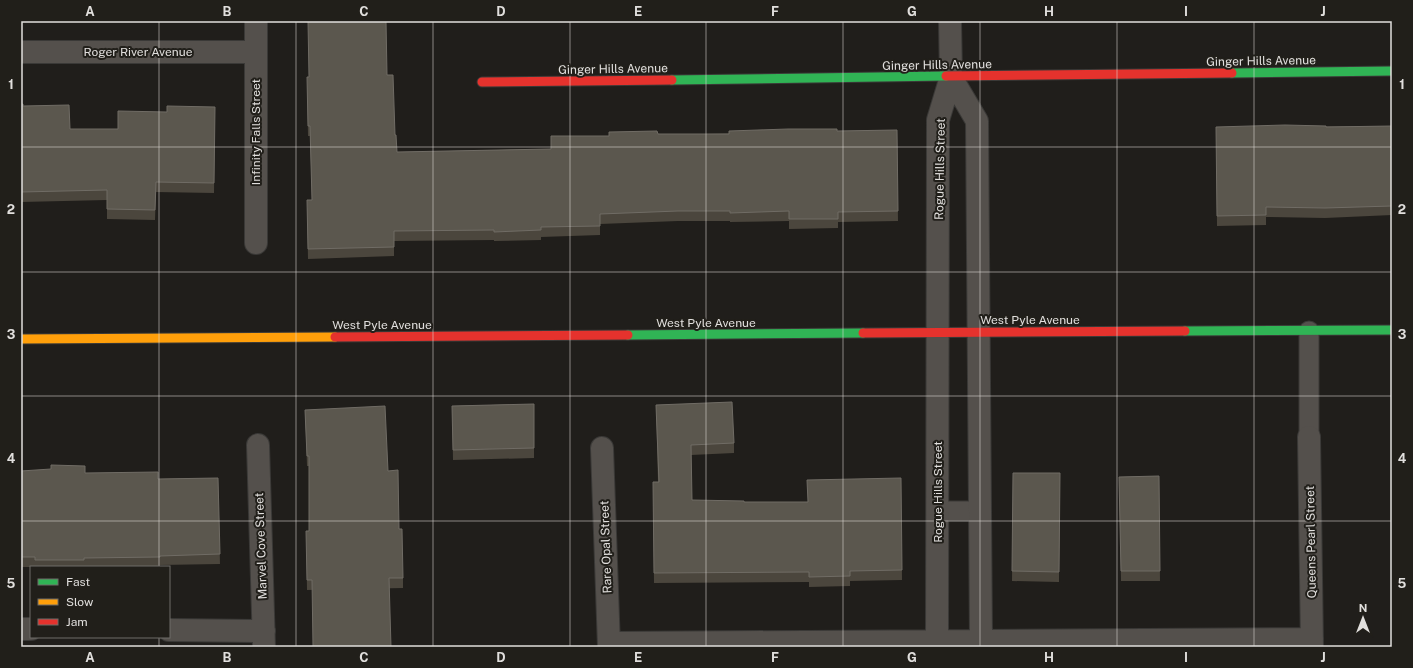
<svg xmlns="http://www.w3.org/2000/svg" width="1413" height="668" font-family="'Public Sans',sans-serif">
<rect width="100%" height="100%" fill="#201e1b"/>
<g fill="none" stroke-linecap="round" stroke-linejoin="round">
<g stroke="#3a3937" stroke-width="21">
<path id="lane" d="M 1309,331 L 1309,437
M 938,511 L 980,511"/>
</g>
<g stroke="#3a3937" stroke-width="24">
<path id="street" d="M 256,21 L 256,243
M 21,52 L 256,52
M 951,77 L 977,121 L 981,641
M 1309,437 L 1312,647
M 258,445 L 264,647
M 602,448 L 609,647
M 21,629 L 31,629
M 169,630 L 264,631
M 937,641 L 938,120 L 951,77 L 950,21
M 609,643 L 1312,639"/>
</g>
<g stroke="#3a3937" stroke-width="11">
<path id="fast" d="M 1232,73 L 1392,71
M 672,80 L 946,76
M 1185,331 L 1392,330
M 628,335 L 863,333"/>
</g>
<g stroke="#3a3937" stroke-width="11">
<path id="slow" d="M 21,339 L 335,337"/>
</g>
<g stroke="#3a3937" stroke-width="11">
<path id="jam" d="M 946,76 L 1232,73
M 482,82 L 672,80
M 863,333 L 1185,331
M 335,337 L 628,335"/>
</g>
<use href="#lane" stroke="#54504c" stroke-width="19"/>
<use href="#street" stroke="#54504c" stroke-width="22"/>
<use href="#fast" stroke="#30b455" stroke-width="9"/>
<use href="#slow" stroke="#ff9f0a" stroke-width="9"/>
<use href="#jam" stroke="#e5322d" stroke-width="9"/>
</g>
<path fill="#4b463d" d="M 387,75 L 397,152 L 551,149 L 609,136 L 897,130 L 898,221 L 838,222 L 838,228 L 789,229 L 789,221 L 730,222 L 730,221 L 678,221 L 600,224 L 600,235 L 541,237 L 541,240 L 494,241 L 494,240 L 394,241 L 394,256 L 308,259 L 307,209 L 312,200 L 310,136 L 308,136 L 307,87 L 309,77 Z
M 21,104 L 23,106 L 70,129 L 118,129 L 167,112 L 215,107 L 214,193 L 156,192 L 155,220 L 107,219 L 107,200 L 21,202 Z
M 1392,126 L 1392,215 L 1325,218 L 1266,217 L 1266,225 L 1217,226 L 1216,127 Z
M 534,404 L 534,458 L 453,460 L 452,406 Z
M 656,405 L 734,443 L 734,453 L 691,455 L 692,500 L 744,502 L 807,502 L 901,478 L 902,580 L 850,581 L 850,586 L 809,587 L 809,582 L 654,583 L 653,482 L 658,482 Z
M 305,410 L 388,471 L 399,529 L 403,578 L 403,588 L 307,590 L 306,531 L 309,531 L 309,466 L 307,466 Z
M 21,471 L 85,473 L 158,479 L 218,478 L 220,564 L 160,565 L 160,567 L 21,567 Z
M 1013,473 L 1060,473 L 1059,582 L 1012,581 Z
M 1159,476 L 1160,581 L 1121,581 L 1119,477 Z"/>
<path fill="#5b574e" stroke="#706c65" d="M 308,21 L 386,21 L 387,75 L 393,75 L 395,135 L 396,135 L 397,152 L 551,149 L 551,136 L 609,136 L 609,132 L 657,131 L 658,134 L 729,134 L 729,131 L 788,129 L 837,129 L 837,131 L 897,130 L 898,211 L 838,212 L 838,219 L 789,219 L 789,211 L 730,213 L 730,211 L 678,211 L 600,214 L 600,226 L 541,227 L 541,230 L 494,232 L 494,230 L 394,231 L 394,247 L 308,249 L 307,200 L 312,200 L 310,126 L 308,126 L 307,77 L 309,77 Z
M 21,104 L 23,104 L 23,106 L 69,105 L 70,129 L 118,129 L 118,111 L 167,112 L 167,106 L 215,107 L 214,183 L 156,182 L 155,210 L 107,209 L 107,190 L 21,192 Z
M 1285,125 L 1326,126 L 1326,127 L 1392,126 L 1392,206 L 1325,208 L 1266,207 L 1266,215 L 1217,216 L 1216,127 Z
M 732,402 L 734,443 L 691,445 L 692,500 L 744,501 L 744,502 L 808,502 L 807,480 L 901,478 L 902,570 L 850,571 L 850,576 L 809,577 L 809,572 L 654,573 L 653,482 L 659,482 L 656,405 Z
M 534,404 L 534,448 L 453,450 L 452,406 Z
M 385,406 L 388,471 L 398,470 L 399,529 L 402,529 L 403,578 L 389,578 L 391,647 L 313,647 L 312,580 L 307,580 L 306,531 L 309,531 L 309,456 L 307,456 L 305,410 Z
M 51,465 L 85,466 L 85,473 L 158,472 L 158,479 L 218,478 L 220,554 L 160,556 L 160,557 L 84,558 L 84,560 L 35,560 L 35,557 L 21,557 L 21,471 L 51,469 Z
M 1013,473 L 1060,473 L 1059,572 L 1012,571 Z
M 1159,476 L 1160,571 L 1121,571 L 1119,477 Z"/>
<path fill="none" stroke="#e1dfdd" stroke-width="1" stroke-opacity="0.55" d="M 159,21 L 159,567M 296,21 L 296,647M 433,21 L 433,647M 570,21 L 570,647M 706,21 L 706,647M 843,21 L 843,647M 980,21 L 980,647M 1117,21 L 1117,647M 1254,21 L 1254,647M 21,147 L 1392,147M 21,272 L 1392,272M 21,396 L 1392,396M 21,521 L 1392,521M 159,637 L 159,647"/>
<g text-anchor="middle" stroke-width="4" stroke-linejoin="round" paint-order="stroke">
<g font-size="12" fill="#e1dfdd" stroke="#211f1a">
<text x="138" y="56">Roger River Avenue</text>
<text transform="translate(1261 61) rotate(-1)" y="4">Ginger Hills Avenue</text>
<text transform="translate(937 65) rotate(-1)" y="4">Ginger Hills Avenue</text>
<text transform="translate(613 69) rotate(-1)" y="4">Ginger Hills Avenue</text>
<text transform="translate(256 132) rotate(-90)" y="4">Infinity Falls Street</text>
<text transform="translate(940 169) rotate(-89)" y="4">Rogue Hills Street</text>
<text x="1030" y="324">West Pyle Avenue</text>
<text x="706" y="327">West Pyle Avenue</text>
<text x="382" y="329">West Pyle Avenue</text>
<text transform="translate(938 492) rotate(-90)" y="4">Rogue Hills Street</text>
<text transform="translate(1311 542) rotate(-91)" y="4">Queens Pearl Street</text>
<text transform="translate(261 546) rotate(-92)" y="4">Marvel Cove Street</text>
<text transform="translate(606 547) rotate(-92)" y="4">Rare Opal Street</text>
</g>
</g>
<rect width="1413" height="668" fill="none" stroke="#211f1a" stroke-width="44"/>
<rect x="30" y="566" width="140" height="72" fill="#211f1a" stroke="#6e6c68"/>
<rect x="38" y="579" width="20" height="6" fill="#30b455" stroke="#6e6c68"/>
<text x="66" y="586" font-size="12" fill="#e1dfdd">Fast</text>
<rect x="38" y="599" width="20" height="6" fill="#ff9f0a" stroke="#6e6c68"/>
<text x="66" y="606" font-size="12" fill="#e1dfdd">Slow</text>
<rect x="38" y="619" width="20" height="6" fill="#e5322d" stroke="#6e6c68"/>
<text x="66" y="626" font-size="12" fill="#e1dfdd">Jam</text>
<g transform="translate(1363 618)" stroke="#211f1a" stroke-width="3" paint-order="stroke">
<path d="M0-3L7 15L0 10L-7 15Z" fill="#e1dfdd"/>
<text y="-6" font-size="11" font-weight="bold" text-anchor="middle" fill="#e1dfdd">N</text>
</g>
<rect x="22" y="22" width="1369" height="624" fill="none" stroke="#e1dfdd" stroke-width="1.5"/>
<g font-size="13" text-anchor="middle" font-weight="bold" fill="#e1dfdd">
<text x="90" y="16">A</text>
<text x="227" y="16">B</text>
<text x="364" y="16">C</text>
<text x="501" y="16">D</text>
<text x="638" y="16">E</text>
<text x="775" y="16">F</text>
<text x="912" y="16">G</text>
<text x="1049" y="16">H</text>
<text x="1186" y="16">I</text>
<text x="1323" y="16">J</text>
<text x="11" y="89">1</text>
<text x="1402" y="89">1</text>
<text x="11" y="214">2</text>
<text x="1402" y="214">2</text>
<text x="11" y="339">3</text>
<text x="1402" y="339">3</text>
<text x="11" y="463">4</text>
<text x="1402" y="463">4</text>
<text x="11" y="588">5</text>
<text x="1402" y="588">5</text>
<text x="90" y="662">A</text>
<text x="227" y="662">B</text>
<text x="364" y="662">C</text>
<text x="501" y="662">D</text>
<text x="638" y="662">E</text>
<text x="775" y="662">F</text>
<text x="912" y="662">G</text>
<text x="1049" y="662">H</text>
<text x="1186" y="662">I</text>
<text x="1323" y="662">J</text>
</g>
</svg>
